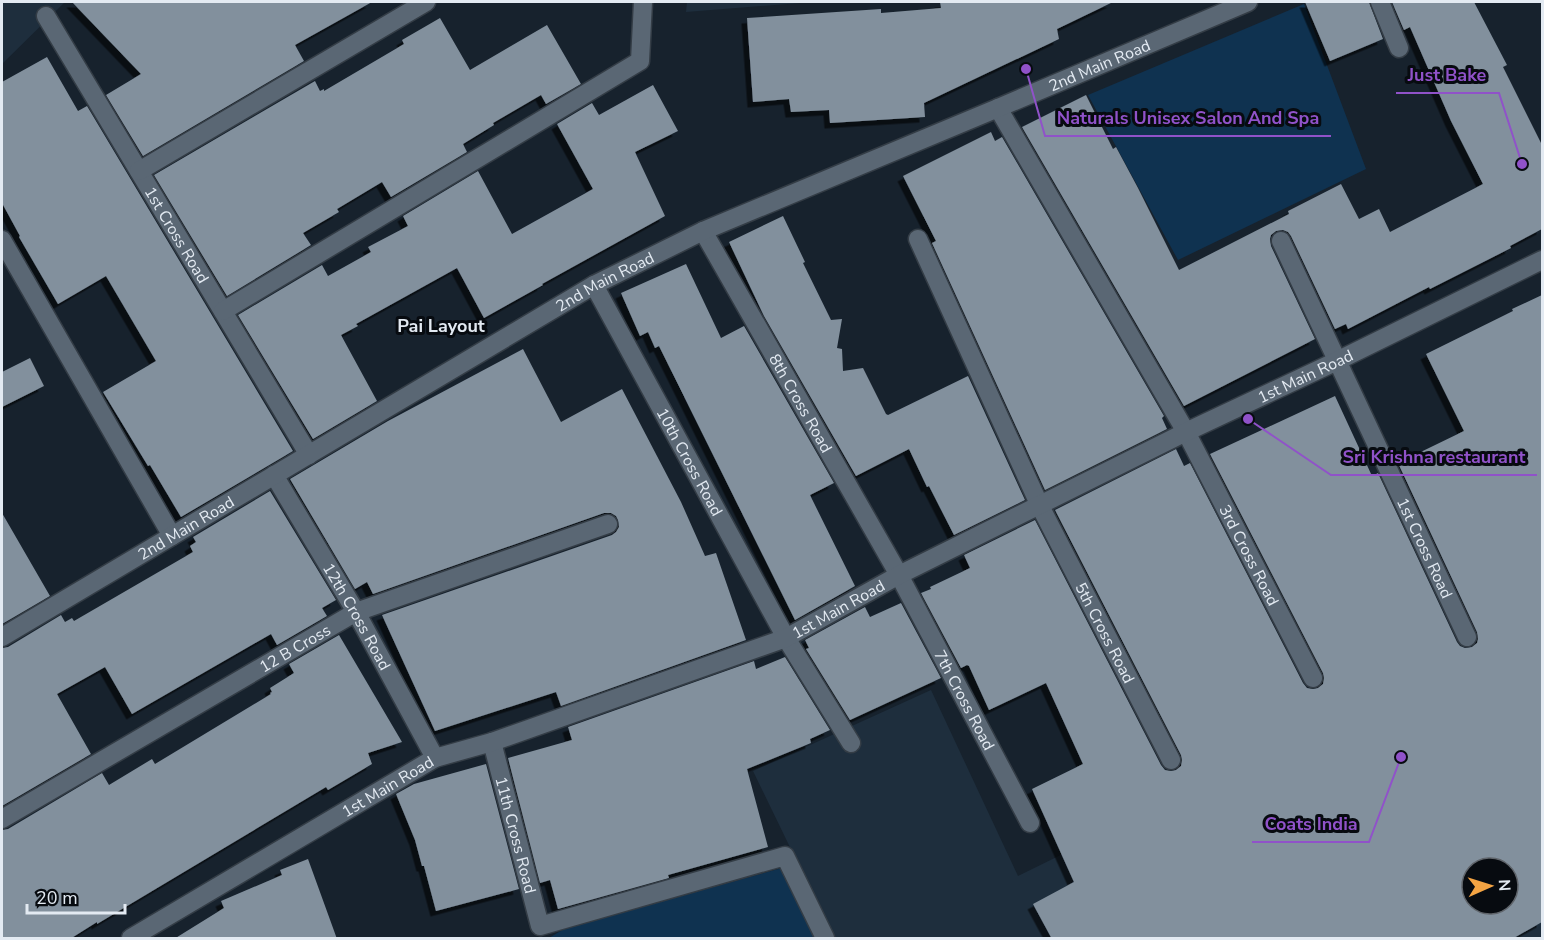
<svg xmlns="http://www.w3.org/2000/svg" width="1544" height="940" font-family="'Nunito Sans',sans-serif">
<defs>
<filter id="shadow"><feDropShadow dx="-5.5" dy="5.5" stdDeviation="0" flood-color="#0009"/></filter>
</defs>
<rect width="100%" height="100%" fill="#17222d"/>
<path fill="#1e2e3d" fill-rule="evenodd" d="M 2,2 L 65,2 L 2,64 Z
M 687,2 L 813,2 L 686,12 Z
M 1542,603 L 1542,938 L 834,938 L 753,771 L 931,690 L 1018,876 L 1486,646 ZM 1472,868 L 1508,868 L 1508,904 L 1472,904 Z"/>
<path fill="#0f3250" d="M 1304,4 L 1366,169 L 1178,260 L 1088,95 Z
M 782,868 L 815,938 L 549,938 L 564,929 Z"/>
<path fill="#82909d" fill-rule="evenodd" filter="url(#shadow)" d="M 72,2 L 372,2 L 295,45 L 304,61 L 143,156 L 106,95 L 141,74 Z
M 940,2 L 1113,2 L 1057,29 L 1059,39 L 924,103 L 925,117 L 830,123 L 829,110 L 791,112 L 789,99 L 753,102 L 747,18 L 881,9 L 881,13 L 941,8 Z
M 1305,2 L 1369,2 L 1383,39 L 1330,61 Z
M 1392,2 L 1474,2 L 1507,65 L 1503,67 L 1542,145 L 1542,229 L 1510,246 L 1511,248 L 1430,289 L 1429,287 L 1348,329 L 1346,324 L 1335,329 L 1291,236 L 1288,232 L 1283,230 L 1276,231 L 1271,235 L 1270,239 L 1271,246 L 1315,339 L 1184,406 L 1022,127 L 1086,95 L 1113,149 L 1116,147 L 1138,188 L 1179,270 L 1289,214 L 1288,211 L 1341,184 L 1359,219 L 1379,209 L 1390,232 L 1483,184 L 1451,121 L 1410,27 L 1404,30 Z
M 440,18 L 470,70 L 547,25 L 581,84 L 546,104 L 541,95 L 493,123 L 494,125 L 463,144 L 467,152 L 391,197 L 382,182 L 337,209 L 339,212 L 303,233 L 311,245 L 227,296 L 154,175 L 315,81 L 320,91 L 324,89 L 324,91 L 404,44 L 402,40 Z
M 47,57 L 78,111 L 87,106 L 293,451 L 181,517 L 150,465 L 148,466 L 103,392 L 156,361 L 106,276 L 58,304 L 19,237 L 20,236 L 2,203 L 2,82 Z
M 653,85 L 678,131 L 635,152 L 665,216 L 542,284 L 543,285 L 484,318 L 457,268 L 356,324 L 358,326 L 341,335 L 377,401 L 313,439 L 238,315 L 322,265 L 328,276 L 371,252 L 368,247 L 408,226 L 403,216 L 478,171 L 512,234 L 593,189 L 557,124 L 592,103 L 599,115 Z
M 991,132 L 995,141 L 1002,137 L 1164,416 L 1162,418 L 1167,429 L 1045,490 L 932,243 L 936,241 L 903,176 Z
M 783,216 L 805,262 L 803,263 L 831,320 L 842,319 L 837,348 L 842,349 L 843,371 L 863,368 L 886,414 L 888,415 L 968,376 L 1025,500 L 954,535 L 929,486 L 927,487 L 909,449 L 856,476 L 764,316 L 729,242 Z
M 686,264 L 721,338 L 744,326 L 834,483 L 810,495 L 855,586 L 795,620 L 659,346 L 655,348 L 648,332 L 640,336 L 621,293 Z
M 1542,295 L 1542,922 L 1512,939 L 1052,939 L 1033,904 L 1074,882 L 1032,789 L 1083,764 L 1046,683 L 989,710 L 969,666 L 967,665 L 961,668 L 921,593 L 931,589 L 930,587 L 970,568 L 964,555 L 1035,520 L 1161,765 L 1165,770 L 1171,771 L 1176,770 L 1181,766 L 1182,760 L 1181,755 L 1055,510 L 1176,449 L 1184,466 L 1190,463 L 1303,683 L 1307,688 L 1313,689 L 1318,688 L 1323,684 L 1324,678 L 1323,673 L 1210,454 L 1335,396 L 1372,476 L 1378,473 L 1457,642 L 1460,646 L 1465,648 L 1472,647 L 1477,643 L 1478,639 L 1477,632 L 1398,463 L 1464,431 L 1426,354 L 1513,311 L 1512,309 ZM 1472,868 L 1508,868 L 1508,904 L 1472,904 Z
M 523,349 L 561,422 L 622,389 L 681,502 L 705,556 L 716,553 L 746,640 L 561,706 L 556,692 L 435,731 L 382,615 L 612,535 L 616,532 L 619,527 L 618,520 L 616,516 L 611,513 L 604,513 L 373,594 L 367,582 L 355,589 L 290,479 L 388,421 Z
M 30,358 L 44,386 L 2,407 L 2,372 Z
M 270,491 L 336,600 L 322,608 L 327,616 L 277,645 L 271,634 L 132,714 L 105,667 L 57,694 L 91,754 L 2,806 L 2,648 L 8,647 L 61,615 L 65,622 L 72,618 L 74,621 L 193,552 L 190,546 L 196,542 L 193,537 Z
M 2,513 L 50,596 L 2,624 Z
M 901,603 L 941,678 L 850,720 L 806,649 L 809,648 L 805,640 L 865,607 L 870,617 Z
M 339,635 L 402,742 L 368,753 L 372,764 L 328,790 L 326,787 L 97,924 L 97,922 L 70,939 L 2,939 L 2,830 L 8,829 L 102,773 L 109,785 L 152,759 L 155,764 L 271,694 L 270,693 L 272,692 L 270,688 L 294,673 L 289,664 Z
M 785,657 L 830,730 L 810,739 L 811,743 L 747,769 L 768,847 L 668,875 L 669,878 L 558,909 L 550,880 L 540,883 L 508,758 L 572,740 L 568,727 L 754,661 L 756,669 Z
M 486,764 L 519,889 L 436,911 L 424,866 L 422,866 L 415,840 L 396,794 L 414,784 Z
M 308,859 L 337,939 L 174,939 L 224,908 L 221,901 L 282,875 L 280,870 Z"/>
<g fill="none" stroke-linecap="round" stroke-linejoin="round">
<g stroke="#343d46" stroke-width="21">
<g id="street">
<path d="M 1380,2 L 1399,48"/>
<path id="s1" d="M 46,16 L 309,455"/>
<path id="s2" d="M 998,108 L 1186,432 L 1313,678"/>
<path d="M 139,171 L 426,2"/>
<path id="s3" d="M 703,231 L 899,575 L 1030,823"/>
<path id="s4" d="M 918,239 L 1040,506 L 1171,760"/>
<path d="M 2,240 L 172,536"/>
<path id="s5" d="M 1281,241 L 1467,637"/>
<path id="s6" d="M 594,285 L 786,638 L 851,743"/>
<path d="M 223,311 L 640,61 L 643,2"/>
<path id="s7" d="M 274,475 L 356,612 L 435,758"/>
<path id="s8" d="M 2,637 L 594,285 L 703,231 L 998,108 L 1248,2"/>
<path id="s9" d="M 492,742 L 540,926 L 785,856 L 825,938"/>
<path id="s10" d="M 2,819 L 356,612 L 608,524"/>
<path id="s11" d="M 131,938 L 435,758 L 492,742 L 786,638 L 899,575 L 1186,432 L 1337,361 L 1542,260"/>
</g>
</g>
<use href="#street" stroke="#5a6774" stroke-width="18"/>
</g>
<g text-anchor="middle" stroke-width="6" stroke-linejoin="round" paint-order="stroke">
<g font-size="16" fill="#e3eaf2" stroke="#070b10">
<text dy="6" stroke="none"><textPath href="#s8" startOffset="1240">2nd Main Road</textPath></text>
<text dy="6" stroke="none"><textPath href="#s1" startOffset="255">1st Cross Road</textPath></text>
<text dy="6" stroke="none"><textPath href="#s8" startOffset="700">2nd Main Road</textPath></text>
<text dy="6" stroke="none"><textPath href="#s11" startOffset="1306">1st Main Road</textPath></text>
<text dy="6" stroke="none"><textPath href="#s3" startOffset="198">8th Cross Road</textPath></text>
<text dy="6" stroke="none"><textPath href="#s6" startOffset="201">10th Cross Road</textPath></text>
<text dy="6" stroke="none"><textPath href="#s8" startOffset="214">2nd Main Road</textPath></text>
<text dy="6" stroke="none"><textPath href="#s5" startOffset="339">1st Cross Road</textPath></text>
<text dy="6" stroke="none"><textPath href="#s2" startOffset="513">3rd Cross Road</textPath></text>
<text dy="6" stroke="none"><textPath href="#s11" startOffset="784">1st Main Road</textPath></text>
<text dy="6" stroke="none"><textPath href="#s7" startOffset="164">12th Cross Road</textPath></text>
<text dy="6" stroke="none"><textPath href="#s4" startOffset="436">5th Cross Road</textPath></text>
<text dy="6" stroke="none"><textPath href="#s10" startOffset="339">12 B Cross</textPath></text>
<text dy="6" stroke="none"><textPath href="#s3" startOffset="537">7th Cross Road</textPath></text>
<text dy="6" stroke="none"><textPath href="#s11" startOffset="298">1st Main Road</textPath></text>
<text dy="6" stroke="none"><textPath href="#s9" startOffset="96">11th Cross Road</textPath></text>
</g>
<g font-size="18" font-weight="bold" fill="#e3eaf2" stroke="#070b10">
<text x="441" y="332">Pai Layout</text>
</g>
</g>
<path fill="none" stroke="#9052c9" stroke-width="2" d="M1522 164L1499 93H1396M1026 69L1045 136H1331M1248 419L1331 475H1537M1401 757L1369 842H1252"/>
<g fill="#9052c9" stroke="#070b10" stroke-width="2">
<circle cx="1522" cy="164" r="6"/>
<circle cx="1026" cy="69" r="6"/>
<circle cx="1248" cy="419" r="6"/>
<circle cx="1401" cy="757" r="6"/>
</g>
<g font-size="18" text-anchor="middle" font-weight="bold" fill="#9052c9" stroke="#070b10" stroke-width="6" stroke-linejoin="round" paint-order="stroke">
<text x="1447" y="81">Just Bake</text>
<text x="1188" y="124">Naturals Unisex Salon And Spa</text>
<text x="1434" y="463">Sri Krishna restaurant</text>
<text x="1311" y="830">Coats India</text>
</g>
<rect width="1544" height="940" fill="none" stroke="#e3eaf2" stroke-width="6"/>
<g transform="translate(1490 886) rotate(87)"><circle r="28" fill="#070b10" stroke="#5f646a" stroke-width="1.5"/>
<path d="M0-4.5L10 22L0 15L-10 22Z" fill="#f4a443"/>
<text y="-9" font-size="16" font-weight="bold" text-anchor="middle" fill="#e3eaf2">N</text>
</g>
<path d="M27 904v9h98v-9" fill="none" stroke="#e3eaf2" stroke-width="3"/>
<text x="36" y="904" font-size="18" fill="#e3eaf2" stroke="#070b10" stroke-width="4.5" paint-order="stroke">20 m</text>
</svg>
